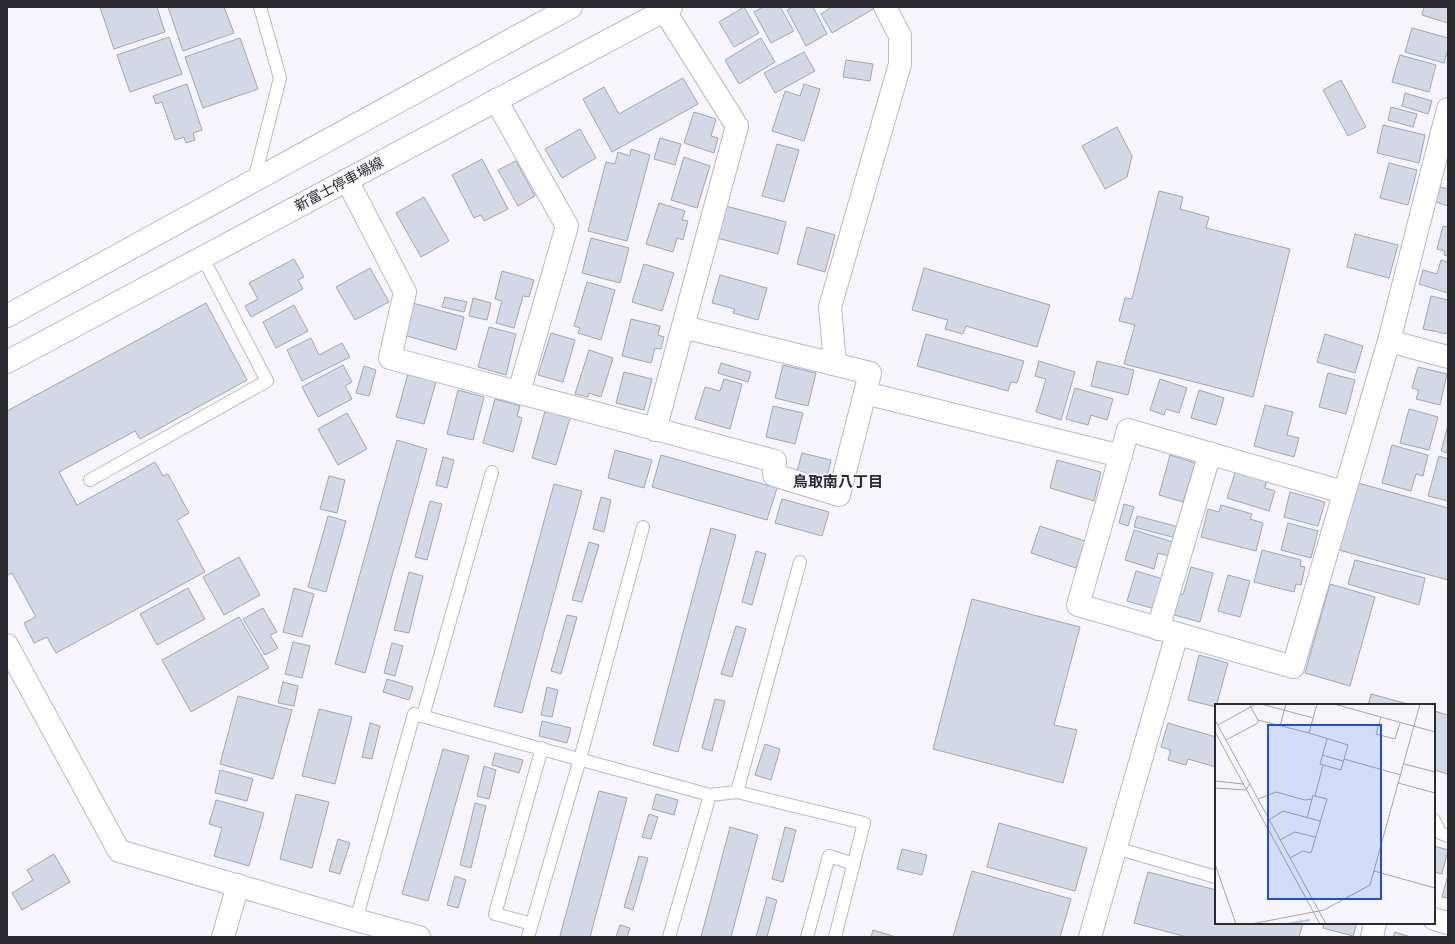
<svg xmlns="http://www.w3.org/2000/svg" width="1455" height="944" font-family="Karla,'Noto Sans JP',sans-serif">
<rect width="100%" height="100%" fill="#f6f5fe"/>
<path fill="#d4d9e7" stroke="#a0a5b3" d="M 100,7 L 157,7 L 165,32 L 114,49 Z
M 168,7 L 224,7 L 234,33 L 183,51 Z
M 744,7 L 759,33 L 734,47 L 719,22 Z
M 763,7 L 780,7 L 794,31 L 771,43 L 754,12 Z
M 793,7 L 813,7 L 827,34 L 806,46 L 787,10 Z
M 832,7 L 875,7 L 875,8 L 832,33 L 821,14 Z
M 1424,7 L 1448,7 L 1448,23 L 1422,15 Z
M 1412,28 L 1448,38 L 1448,49 L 1444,63 L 1405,52 Z
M 169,37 L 182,74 L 130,92 L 117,55 Z
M 240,38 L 258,89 L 203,108 L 185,57 Z
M 761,38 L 775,62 L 739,84 L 725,60 Z
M 804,52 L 815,71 L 775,93 L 764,73 Z
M 1400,55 L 1436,65 L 1429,92 L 1392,82 Z
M 846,60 L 873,64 L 870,81 L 843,77 Z
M 683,78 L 698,104 L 612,152 L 583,99 L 604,87 L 619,114 Z
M 1341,80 L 1366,127 L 1348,136 L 1323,90 Z
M 187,84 L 202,130 L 193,133 L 195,140 L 186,143 L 184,137 L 175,140 L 162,102 L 156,104 L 153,96 Z
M 804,84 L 820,89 L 804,141 L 772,131 L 785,91 L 800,96 Z
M 1405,93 L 1432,101 L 1428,114 L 1402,106 Z
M 1391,107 L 1417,114 L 1413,127 L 1388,120 Z
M 694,112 L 716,119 L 711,136 L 718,138 L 714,153 L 684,143 Z
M 1383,125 L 1425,135 L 1419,163 L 1377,153 Z
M 1117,127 L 1132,156 L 1127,177 L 1105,189 L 1082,146 Z
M 580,129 L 596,158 L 562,178 L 545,149 Z
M 660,138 L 681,144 L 675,165 L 654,159 Z
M 777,144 L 799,150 L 784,202 L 762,196 Z
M 631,149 L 650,155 L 627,241 L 588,231 L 606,162 L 615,164 L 618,152 L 630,156 Z
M 684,157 L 710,166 L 697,208 L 671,200 Z
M 482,159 L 508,209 L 484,221 L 481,215 L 474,218 L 452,175 Z
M 516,161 L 535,196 L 518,206 L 498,170 Z
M 1389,163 L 1417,170 L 1408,205 L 1380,198 Z
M 1440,187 L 1448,189 L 1448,206 L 1436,202 Z
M 1159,191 L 1183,197 L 1180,209 L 1209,217 L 1206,228 L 1290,249 L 1253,397 L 1124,364 L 1135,325 L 1119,321 L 1125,298 L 1132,299 Z
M 424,197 L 449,241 L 421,257 L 396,213 Z
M 659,203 L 685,211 L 682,220 L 688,221 L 683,240 L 677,238 L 673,252 L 646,244 Z
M 726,206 L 786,222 L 778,254 L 717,238 Z
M 1443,226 L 1448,227 L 1448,256 L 1444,255 L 1445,251 L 1437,249 Z
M 807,227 L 835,235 L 825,272 L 797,264 Z
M 1355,234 L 1398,245 L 1389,278 L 1347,267 Z
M 591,238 L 629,248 L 620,283 L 582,273 Z
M 294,259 L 304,277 L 298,280 L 303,289 L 251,317 L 245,306 L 258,299 L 249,283 Z
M 1441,260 L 1448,262 L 1448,293 L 1419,284 L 1423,270 L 1437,274 Z
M 644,264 L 674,273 L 662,311 L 632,302 Z
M 370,268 L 389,302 L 355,320 L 336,287 Z
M 924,268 L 1050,305 L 1037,347 L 966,326 L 963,334 L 945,329 L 948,320 L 912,310 Z
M 502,271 L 534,280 L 529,297 L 523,296 L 514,328 L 496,323 L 502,301 L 495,299 Z
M 720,275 L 767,288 L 758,320 L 733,313 L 735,309 L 712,303 Z
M 587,282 L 615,290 L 601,340 L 578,333 L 580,328 L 574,326 Z
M 1431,296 L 1448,300 L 1448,334 L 1423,329 Z
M 445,297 L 467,302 L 464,312 L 442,307 Z
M 473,298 L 491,303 L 487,320 L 469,316 Z
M 409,302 L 464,317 L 456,350 L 400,334 Z
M 206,303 L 247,380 L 140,439 L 135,431 L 59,472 L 77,505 L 155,462 L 163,476 L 168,474 L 189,513 L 177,520 L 205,572 L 56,653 L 47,637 L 34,643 L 24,623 L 36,617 L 12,573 L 7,575 L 7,411 Z
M 294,305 L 308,331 L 276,348 L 263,322 Z
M 631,319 L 660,326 L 658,335 L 664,337 L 661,349 L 655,348 L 651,363 L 622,356 Z
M 489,327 L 516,334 L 506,375 L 478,367 Z
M 551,333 L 575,340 L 563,382 L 538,375 Z
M 926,334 L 1024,361 L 1017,383 L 1011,382 L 1008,391 L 917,366 Z
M 1325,334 L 1363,346 L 1355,373 L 1317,362 Z
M 311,338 L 319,355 L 342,343 L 350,357 L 302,381 L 287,350 Z
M 589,350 L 613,358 L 601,397 L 589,393 L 588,397 L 575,394 Z
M 1039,361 L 1075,372 L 1061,420 L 1036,412 L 1046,379 L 1035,376 Z
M 1097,361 L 1134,370 L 1128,395 L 1091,386 Z
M 721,363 L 751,372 L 748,382 L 718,373 Z
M 343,365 L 352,382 L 345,386 L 352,399 L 318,417 L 302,387 Z
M 783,365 L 816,373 L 808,406 L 775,398 Z
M 364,366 L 376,370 L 369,396 L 356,393 Z
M 1418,367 L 1447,374 L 1440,405 L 1416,399 L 1419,390 L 1412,388 Z
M 624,372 L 652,379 L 644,410 L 616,403 Z
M 1328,373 L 1355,380 L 1346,414 L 1319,407 Z
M 408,374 L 436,382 L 424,424 L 396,417 Z
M 724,379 L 742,384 L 730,429 L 695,419 L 705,387 L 720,391 Z
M 1160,379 L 1187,388 L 1179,413 L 1166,409 L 1164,415 L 1150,410 Z
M 1075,388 L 1113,399 L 1107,420 L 1091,415 L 1088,425 L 1066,419 Z
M 458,390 L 484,397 L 473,440 L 447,434 Z
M 1199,390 L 1224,398 L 1216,425 L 1191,418 Z
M 495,399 L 520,406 L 517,416 L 522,418 L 513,452 L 483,443 Z
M 1265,405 L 1293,412 L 1287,435 L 1299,438 L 1294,457 L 1254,446 Z
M 773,406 L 803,413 L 795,444 L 766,437 Z
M 1409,409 L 1438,417 L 1429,450 L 1400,443 Z
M 545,411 L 570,418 L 556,465 L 532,458 Z
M 347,413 L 367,449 L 338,465 L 318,429 Z
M 1448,425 L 1448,453 L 1441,451 Z
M 397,440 L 427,449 L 365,673 L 335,664 Z
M 1392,445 L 1428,455 L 1423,476 L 1416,474 L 1411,491 L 1382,483 Z
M 615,450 L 652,460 L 644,488 L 608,478 Z
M 802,453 L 831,460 L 826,482 L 796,475 Z
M 661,455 L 777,488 L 767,520 L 652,487 Z
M 1170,455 L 1195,463 L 1183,502 L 1159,495 Z
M 1439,456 L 1448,459 L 1448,501 L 1428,496 Z
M 443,457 L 454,460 L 447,488 L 436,485 Z
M 1057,460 L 1101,472 L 1094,501 L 1050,488 Z
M 1236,470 L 1267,479 L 1265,488 L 1275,491 L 1269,511 L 1227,498 Z
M 329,476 L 345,480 L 337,513 L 320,509 Z
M 1358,483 L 1448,508 L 1448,580 L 1339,550 Z
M 554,484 L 582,491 L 522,713 L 494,706 Z
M 1290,492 L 1325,502 L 1318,526 L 1284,517 Z
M 601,497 L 611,500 L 604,532 L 593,529 Z
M 782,499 L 829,512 L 822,536 L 775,523 Z
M 430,501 L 442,504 L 427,560 L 415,557 Z
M 1124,504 L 1134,507 L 1128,526 L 1119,523 Z
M 1221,505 L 1252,514 L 1250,519 L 1263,523 L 1256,551 L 1201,537 L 1208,509 L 1219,512 Z
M 328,516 L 346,521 L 326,592 L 308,587 Z
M 1137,516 L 1179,527 L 1176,538 L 1134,527 Z
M 1288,523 L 1318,531 L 1311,558 L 1281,550 Z
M 1040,526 L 1085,541 L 1076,568 L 1031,553 Z
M 711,528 L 736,535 L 678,752 L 653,745 Z
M 1134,530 L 1176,543 L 1172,557 L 1158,553 L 1154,569 L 1125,560 Z
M 589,542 L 599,545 L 582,602 L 572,600 Z
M 1262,550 L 1301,560 L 1300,566 L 1305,567 L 1301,585 L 1296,584 L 1294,592 L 1254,582 Z
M 756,551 L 766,554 L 752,605 L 742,602 Z
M 239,557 L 260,595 L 224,615 L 203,577 Z
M 1355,560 L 1425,578 L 1419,605 L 1348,584 Z
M 1191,567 L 1213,573 L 1200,622 L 1174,615 L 1180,594 L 1183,595 Z
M 1136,571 L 1163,579 L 1155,609 L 1127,601 Z
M 409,572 L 423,576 L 409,633 L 394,630 Z
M 1228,575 L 1250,581 L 1240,617 L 1218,611 Z
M 1330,584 L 1375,597 L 1350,686 L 1305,673 Z
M 188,588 L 205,619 L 157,645 L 140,614 Z
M 294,588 L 314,594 L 302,637 L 283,632 Z
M 972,599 L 1080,627 L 1054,725 L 1077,730 L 1063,783 L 933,749 Z
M 263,608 L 277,632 L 270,635 L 278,648 L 265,655 L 243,619 Z
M 567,615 L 577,617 L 561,674 L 551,671 Z
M 239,617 L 269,668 L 191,712 L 162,660 Z
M 736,626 L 746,629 L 732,677 L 721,674 Z
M 293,642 L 310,646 L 302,678 L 285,674 Z
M 392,643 L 403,646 L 395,676 L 384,673 Z
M 1199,655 L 1228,663 L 1216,707 L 1188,700 Z
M 387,679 L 413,687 L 409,700 L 383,692 Z
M 283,682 L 298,686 L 294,706 L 278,703 Z
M 547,687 L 558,690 L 552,717 L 541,715 Z
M 1371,694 L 1412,705 L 1368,705 Z
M 238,696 L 292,710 L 273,779 L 220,764 Z
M 715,699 L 725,701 L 712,751 L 702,748 Z
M 319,709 L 352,717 L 335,784 L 302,776 Z
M 1434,711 L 1448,715 L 1448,774 L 1434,770 Z
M 542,721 L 571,728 L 567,743 L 539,736 Z
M 370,723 L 380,726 L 372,759 L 362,757 Z
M 1168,723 L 1216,737 L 1216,767 L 1188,759 L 1186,765 L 1168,760 L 1171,750 L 1161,747 Z
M 765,744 L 780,749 L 771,780 L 755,775 Z
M 443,749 L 469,756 L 428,901 L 402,894 Z
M 495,753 L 523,760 L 519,773 L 492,765 Z
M 484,766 L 496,770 L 489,799 L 477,796 Z
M 220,770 L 253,779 L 247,801 L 215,793 Z
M 599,791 L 627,798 L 590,937 L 563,937 L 560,936 Z
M 296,794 L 329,802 L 312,868 L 280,859 Z
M 656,794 L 678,800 L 674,815 L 652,809 Z
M 216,800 L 264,813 L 249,866 L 214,856 L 222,828 L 209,824 Z
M 475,803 L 486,806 L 471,868 L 460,865 Z
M 649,814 L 658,817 L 651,839 L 642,837 Z
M 999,823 L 1087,848 L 1075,891 L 987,867 Z
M 730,827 L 758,835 L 731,937 L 701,937 Z
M 785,827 L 796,830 L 783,882 L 772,879 Z
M 338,839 L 350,843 L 340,874 L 329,871 Z
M 1434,846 L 1448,850 L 1442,874 L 1434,872 Z
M 902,849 L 927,855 L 922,875 L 897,869 Z
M 54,854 L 70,882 L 22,910 L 12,893 L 33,880 L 27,870 Z
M 639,856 L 648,858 L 633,910 L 624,907 Z
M 972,871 L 1071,899 L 1060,937 L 953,937 Z
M 1148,872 L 1216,890 L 1216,923 L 1303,923 L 1299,937 L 1187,937 L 1134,923 Z
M 1448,875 L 1448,898 L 1442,897 Z
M 455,876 L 466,880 L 458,908 L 447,905 Z
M 767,897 L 777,900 L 767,937 L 756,937 Z
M 1324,923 L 1357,923 L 1353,936 L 1323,928 Z
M 620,925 L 630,928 L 627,937 L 616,937 Z
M 873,930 L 896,937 L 871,937 Z
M 1395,932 L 1411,937 L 1393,937 Z"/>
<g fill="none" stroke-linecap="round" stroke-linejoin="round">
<g stroke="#b9b8c6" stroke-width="14">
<path id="lane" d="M 254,180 L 280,78 L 260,7
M 90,480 L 267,381 L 203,258
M 423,716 L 492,472
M 737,792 L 800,562
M 1434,820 L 1440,833 L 1448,836
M 1116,848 L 1216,877
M 356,920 L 414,714 L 710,795 L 737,792 L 864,823 L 835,937
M 532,924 L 495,914 L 542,748
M 528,937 L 580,759 L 643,527
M 669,937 L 710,795
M 807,937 L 829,856 L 854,864"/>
</g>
<g stroke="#b9b8c6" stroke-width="24">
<path id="street" d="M 496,100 L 567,226 L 519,392
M 347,180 L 405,292 L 390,358 L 775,461 L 774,475 L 839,495 L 865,393 L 1121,456
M 683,327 L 870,373 L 865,393
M 1389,341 L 1448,357
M 835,364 L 830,307 L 900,64 L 900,36 L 885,7
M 655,430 L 737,126 L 664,10
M 1343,492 L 1128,430 L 1078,605 L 1293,667 L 1389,341 L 1448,109
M 1158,629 L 1210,453
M 7,645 L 119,851 L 356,920 L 419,937
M 1434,919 L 1448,923
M 223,937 L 238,885
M 1090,937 L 1177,634
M 1372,937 L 1375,923"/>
</g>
<g stroke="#b9b8c6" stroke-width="24">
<path id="secondary" d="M 7,316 L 571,7
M 7,362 L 671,7"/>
</g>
<use href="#lane" stroke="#fff" stroke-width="12"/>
<use href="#street" stroke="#fff" stroke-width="22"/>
<use href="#secondary" stroke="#fff" stroke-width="22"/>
</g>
<g text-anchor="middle" stroke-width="3" stroke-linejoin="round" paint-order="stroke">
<g font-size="14" fill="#2b2a30" stroke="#f6f5fe">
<text transform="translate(339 184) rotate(-28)" y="5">新富士停車場線</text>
</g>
<g font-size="15" font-weight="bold" fill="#2b2a30" stroke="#f6f5fe">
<text x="838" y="487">鳥取南八丁目</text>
</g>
</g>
<g transform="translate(1215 704)">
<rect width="220" height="220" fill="#f6f5fe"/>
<path fill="none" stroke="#a5cdf4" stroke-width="2" d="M 71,220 L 95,216"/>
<path fill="none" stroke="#a5a4ac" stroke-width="1" d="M 34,0 L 43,16M 46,0 L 98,14M 119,0 L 220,28M 166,13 L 161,30 L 180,35 L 185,19M 0,16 L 111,220M 3,21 L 41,0M 65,22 L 71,0M 0,28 L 105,220M 94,29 L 102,0M 11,36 L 43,19 L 43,16 L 94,29 L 133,41 L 126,66 L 105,60 L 112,35M 107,51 L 128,57M 129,55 L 186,71M 189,60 L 220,68M 0,77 L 29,80M 183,79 L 220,89M 0,84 L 31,86 L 35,79M 43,95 L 61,88 L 90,96 L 97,95M 92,114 L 98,91 L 100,92M 54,116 L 68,107 L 105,117M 65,136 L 80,128 L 100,133M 75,154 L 88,147 L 96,149 L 112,95 L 100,92 L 108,61M 0,160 L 21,220M 159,167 L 220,184M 36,220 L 109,206 L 155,181 L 205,0"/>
<path fill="#1d4ed8" fill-opacity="0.15" stroke="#1d4ed8" stroke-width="2" d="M 53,21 L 166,21 L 166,195 L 53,195 Z"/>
<rect width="220" height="220" fill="none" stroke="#2b2a30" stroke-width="2"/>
</g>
<rect width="1455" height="944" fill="none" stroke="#2b2a30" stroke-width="16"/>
</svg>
